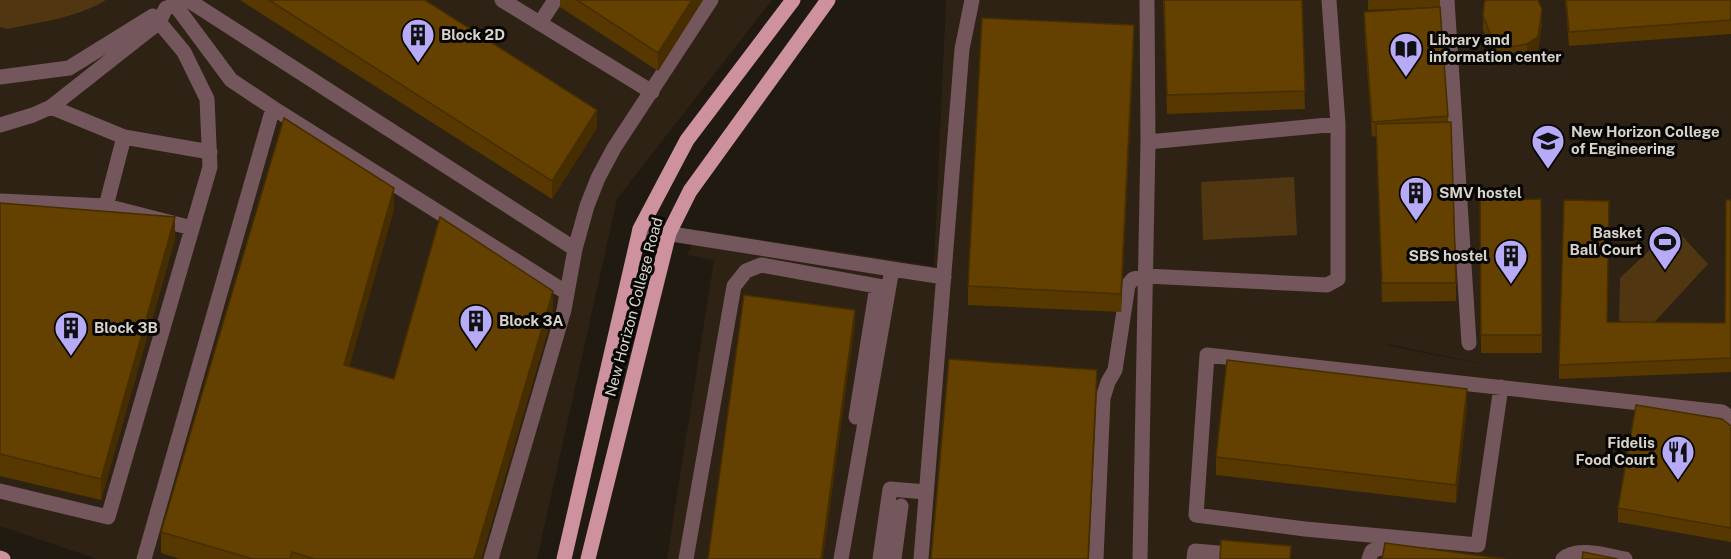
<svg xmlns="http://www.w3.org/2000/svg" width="1731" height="559" font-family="'Public Sans',sans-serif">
<rect width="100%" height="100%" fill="#211a11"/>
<path fill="#2d2213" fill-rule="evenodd" d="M 0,0 L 772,0 L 617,199 L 537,559 L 97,559 L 0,526 Z
M 946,0 L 1731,0 L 1731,559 L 667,559 L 714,260 L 687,255 L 699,230 L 934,266 ZM 1383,343 L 1497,367 L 1399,348 Z"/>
<path fill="#503711" d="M 0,0 L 106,0 C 76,18 41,22 7,29 L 0,27 Z
M 1294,177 L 1297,235 L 1203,240 L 1201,182 Z
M 1674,227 L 1708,264 L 1650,327 L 1619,321 L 1620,278 Z"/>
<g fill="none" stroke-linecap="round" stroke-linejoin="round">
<path stroke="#74575c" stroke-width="15" d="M 188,0 L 575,249
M 502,0 L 652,92
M 1447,0 L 1469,343
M 540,23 L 555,0
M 0,77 L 69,68 L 153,16
M 51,107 L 124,137 L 106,206
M 273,108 L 567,293
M 0,125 L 33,115 L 51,107 L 159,22 L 166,8
M 124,137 L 210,152
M 1148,142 L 1338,124
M 0,201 L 106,206 L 192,228
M 640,229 L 892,269 L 841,559
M 892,269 L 944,277
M 1501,387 L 1478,545 L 1305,529 L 1196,515 L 1207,355 L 1722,412 L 1731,418
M 856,417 L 877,286
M 0,491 L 108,517 L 210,167 L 207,99 L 184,52 L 159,22
M 144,559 L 273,108 L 231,80 L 173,2
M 491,559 L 564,310 L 575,249 L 587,206 L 598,178 L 614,148 L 711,0
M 686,559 L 734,286 L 746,271 L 761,265 L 888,288
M 880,559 L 890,489 L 926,492
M 894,559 L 901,506
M 921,559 L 962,49 L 972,0
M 1096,559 L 1103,398 L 1108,382 L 1115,370 L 1128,285 L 1133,279 L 1146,276 L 1327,285 L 1338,279 L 1338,124 L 1329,0
M 1140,559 L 1148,142 L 1147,0
M 1194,559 L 1195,551 L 1241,555
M 1369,559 L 1372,551 L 1380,548 L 1404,551
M 1563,559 C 1577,546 1608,556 1625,559"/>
<path stroke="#ce929e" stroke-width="15" d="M 0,558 L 3,559
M 564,559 L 640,229 L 687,140 L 793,0
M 588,559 L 669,233 L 690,191 L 828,0"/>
</g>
<path fill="#563800" d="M 240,0 L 425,0 L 597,128 L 552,199 Z
M 560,0 L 703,0 L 658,71 L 560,7 Z
M 1163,0 L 1302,0 L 1305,109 L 1167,114 Z
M 1368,0 L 1440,0 L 1440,7 L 1368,10 Z
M 1565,0 L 1731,0 L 1731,34 L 1569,46 Z
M 1364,12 L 1448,116 L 1456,283 L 1456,301 L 1382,302 L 1376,136 L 1372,137 L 1364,26 Z
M 1483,16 L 1542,24 L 1538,51 L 1527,58 L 1509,61 L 1492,52 L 1483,30 Z
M 1134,44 L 1121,312 L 968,305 L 968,286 Z
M 1541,199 L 1542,353 L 1481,353 L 1480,200 Z
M 1731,200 L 1731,372 L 1559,379 L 1559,365 L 1608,322 L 1725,323 Z
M 0,203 L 175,239 L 101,500 L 0,476 Z
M 394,209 L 349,366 L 394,379 L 553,313 L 481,559 L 180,559 L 161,553 L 161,532 Z
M 1467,407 L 1456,503 L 1216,475 L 1216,457 Z
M 1731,426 L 1731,542 L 1618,522 L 1618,508 Z"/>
<path fill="#462e00" d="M 692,0 L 703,0 L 658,71 L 658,53 Z
M 1542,9 L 1542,24 L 1538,51 L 1527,58 L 1527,44 Z
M 1134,25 L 1134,44 L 1121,312 L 1121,294 Z
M 597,110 L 597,128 L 552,199 L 552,181 Z
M 394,188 L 394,209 L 344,386 L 344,365 Z
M 175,217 L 175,239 L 101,500 L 101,479 Z
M 553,291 L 553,313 L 481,559 L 474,559 Z
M 855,310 L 855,324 L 823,559 L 821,559 Z
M 1097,370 L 1097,391 L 1089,559 L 1088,559 Z
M 1467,389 L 1467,407 L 1456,503 L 1456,485 Z"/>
<path fill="#644100" stroke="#462e00" stroke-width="1.5" d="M 269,0 L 425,0 L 597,110 L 552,181 Z
M 577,0 L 692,0 L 658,53 Z
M 1164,0 L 1302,0 L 1305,91 L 1167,95 Z
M 1485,0 L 1538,0 L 1542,9 L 1538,37 L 1527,44 L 1509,47 L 1492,38 L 1483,16 L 1484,4 Z
M 1566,0 L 1731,0 L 1731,20 L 1569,32 Z
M 1440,7 L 1448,116 L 1372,122 L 1364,12 Z
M 982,18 L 1134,25 L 1121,294 L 968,286 Z
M 284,118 L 394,188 L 344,365 L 394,379 L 440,217 L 553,291 L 474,559 L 314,559 L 292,552 L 290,559 L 253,559 L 161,532 Z
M 1451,122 L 1456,283 L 1382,283 L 1376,124 Z
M 1541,199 L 1542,335 L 1481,335 L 1480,200 Z
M 1564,200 L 1609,201 L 1607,322 L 1725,323 L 1726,200 L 1731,200 L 1731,358 L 1559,365 Z
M 0,203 L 175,217 L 101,479 L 0,454 Z
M 744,295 L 855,310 L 821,559 L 708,559 Z
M 949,359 L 1097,370 L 1088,559 L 931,559 Z
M 1227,360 L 1467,389 L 1456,485 L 1216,457 Z
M 1636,405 L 1722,419 L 1731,426 L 1731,528 L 1618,508 Z
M 1221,540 L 1291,546 L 1290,559 L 1220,559 Z
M 1385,543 L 1505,559 L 1382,559 Z
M 1583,552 L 1618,559 L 1582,559 Z"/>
<defs>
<g id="building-pin" transform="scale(1.725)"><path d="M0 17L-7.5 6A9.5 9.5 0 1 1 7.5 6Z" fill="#b7abf8" stroke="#080603"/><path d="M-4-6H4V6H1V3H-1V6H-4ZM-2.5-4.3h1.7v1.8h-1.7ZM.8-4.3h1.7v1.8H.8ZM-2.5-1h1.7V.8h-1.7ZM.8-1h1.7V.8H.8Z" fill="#111"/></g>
<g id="library-pin" transform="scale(1.725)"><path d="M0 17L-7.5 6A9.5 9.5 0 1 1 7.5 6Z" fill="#b7abf8" stroke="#080603"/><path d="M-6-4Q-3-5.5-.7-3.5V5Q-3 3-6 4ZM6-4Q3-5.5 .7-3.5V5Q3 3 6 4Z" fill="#111"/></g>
<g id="university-pin" transform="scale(1.725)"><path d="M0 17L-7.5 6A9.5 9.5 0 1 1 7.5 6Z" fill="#b7abf8" stroke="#080603"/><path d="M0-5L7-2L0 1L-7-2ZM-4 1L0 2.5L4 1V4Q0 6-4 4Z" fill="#111"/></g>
<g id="stadium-pin" transform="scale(1.725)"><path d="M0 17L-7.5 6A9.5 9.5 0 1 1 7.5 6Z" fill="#b7abf8" stroke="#080603"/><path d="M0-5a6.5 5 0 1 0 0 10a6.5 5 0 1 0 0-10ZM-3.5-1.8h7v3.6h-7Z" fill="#111"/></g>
<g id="restaurant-pin" transform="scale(1.725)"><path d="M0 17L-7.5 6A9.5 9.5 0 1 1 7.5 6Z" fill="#b7abf8" stroke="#080603"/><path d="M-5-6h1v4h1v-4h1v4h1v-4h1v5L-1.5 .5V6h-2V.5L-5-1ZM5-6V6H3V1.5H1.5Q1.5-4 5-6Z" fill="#111"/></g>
</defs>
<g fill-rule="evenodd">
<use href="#building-pin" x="418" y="35"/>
<use href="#library-pin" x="1406" y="49"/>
<use href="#university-pin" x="1548" y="141"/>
<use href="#building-pin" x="1416" y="193"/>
<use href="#stadium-pin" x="1665" y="242"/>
<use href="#building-pin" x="1511" y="256"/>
<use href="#building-pin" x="476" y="321"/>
<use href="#building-pin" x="71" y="328"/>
<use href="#restaurant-pin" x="1678" y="452"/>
</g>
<g text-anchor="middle" stroke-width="6" stroke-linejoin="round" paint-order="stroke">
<g font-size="15" font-weight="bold" fill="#d8d4cd" stroke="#080603" text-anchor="start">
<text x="441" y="40">Block 2D</text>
<text x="1429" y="45">Library and<tspan x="1429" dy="17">information center</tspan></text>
<text x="1571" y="137">New Horizon College<tspan x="1571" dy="17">of Engineering</tspan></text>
<text x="1439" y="198">SMV hostel</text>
<text x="1642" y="238" text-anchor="end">Basket<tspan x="1642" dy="17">Ball Court</tspan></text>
<text x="1488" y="261" text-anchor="end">SBS hostel</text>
<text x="499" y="326">Block 3A</text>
<text x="94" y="333">Block 3B</text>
<text x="1655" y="448" text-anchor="end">Fidelis<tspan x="1655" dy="17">Food Court</tspan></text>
</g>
<g font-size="15" fill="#d8d4cd" stroke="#080603">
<text transform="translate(634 307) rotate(-75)" y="5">New Horizon College Road</text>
</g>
</g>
</svg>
